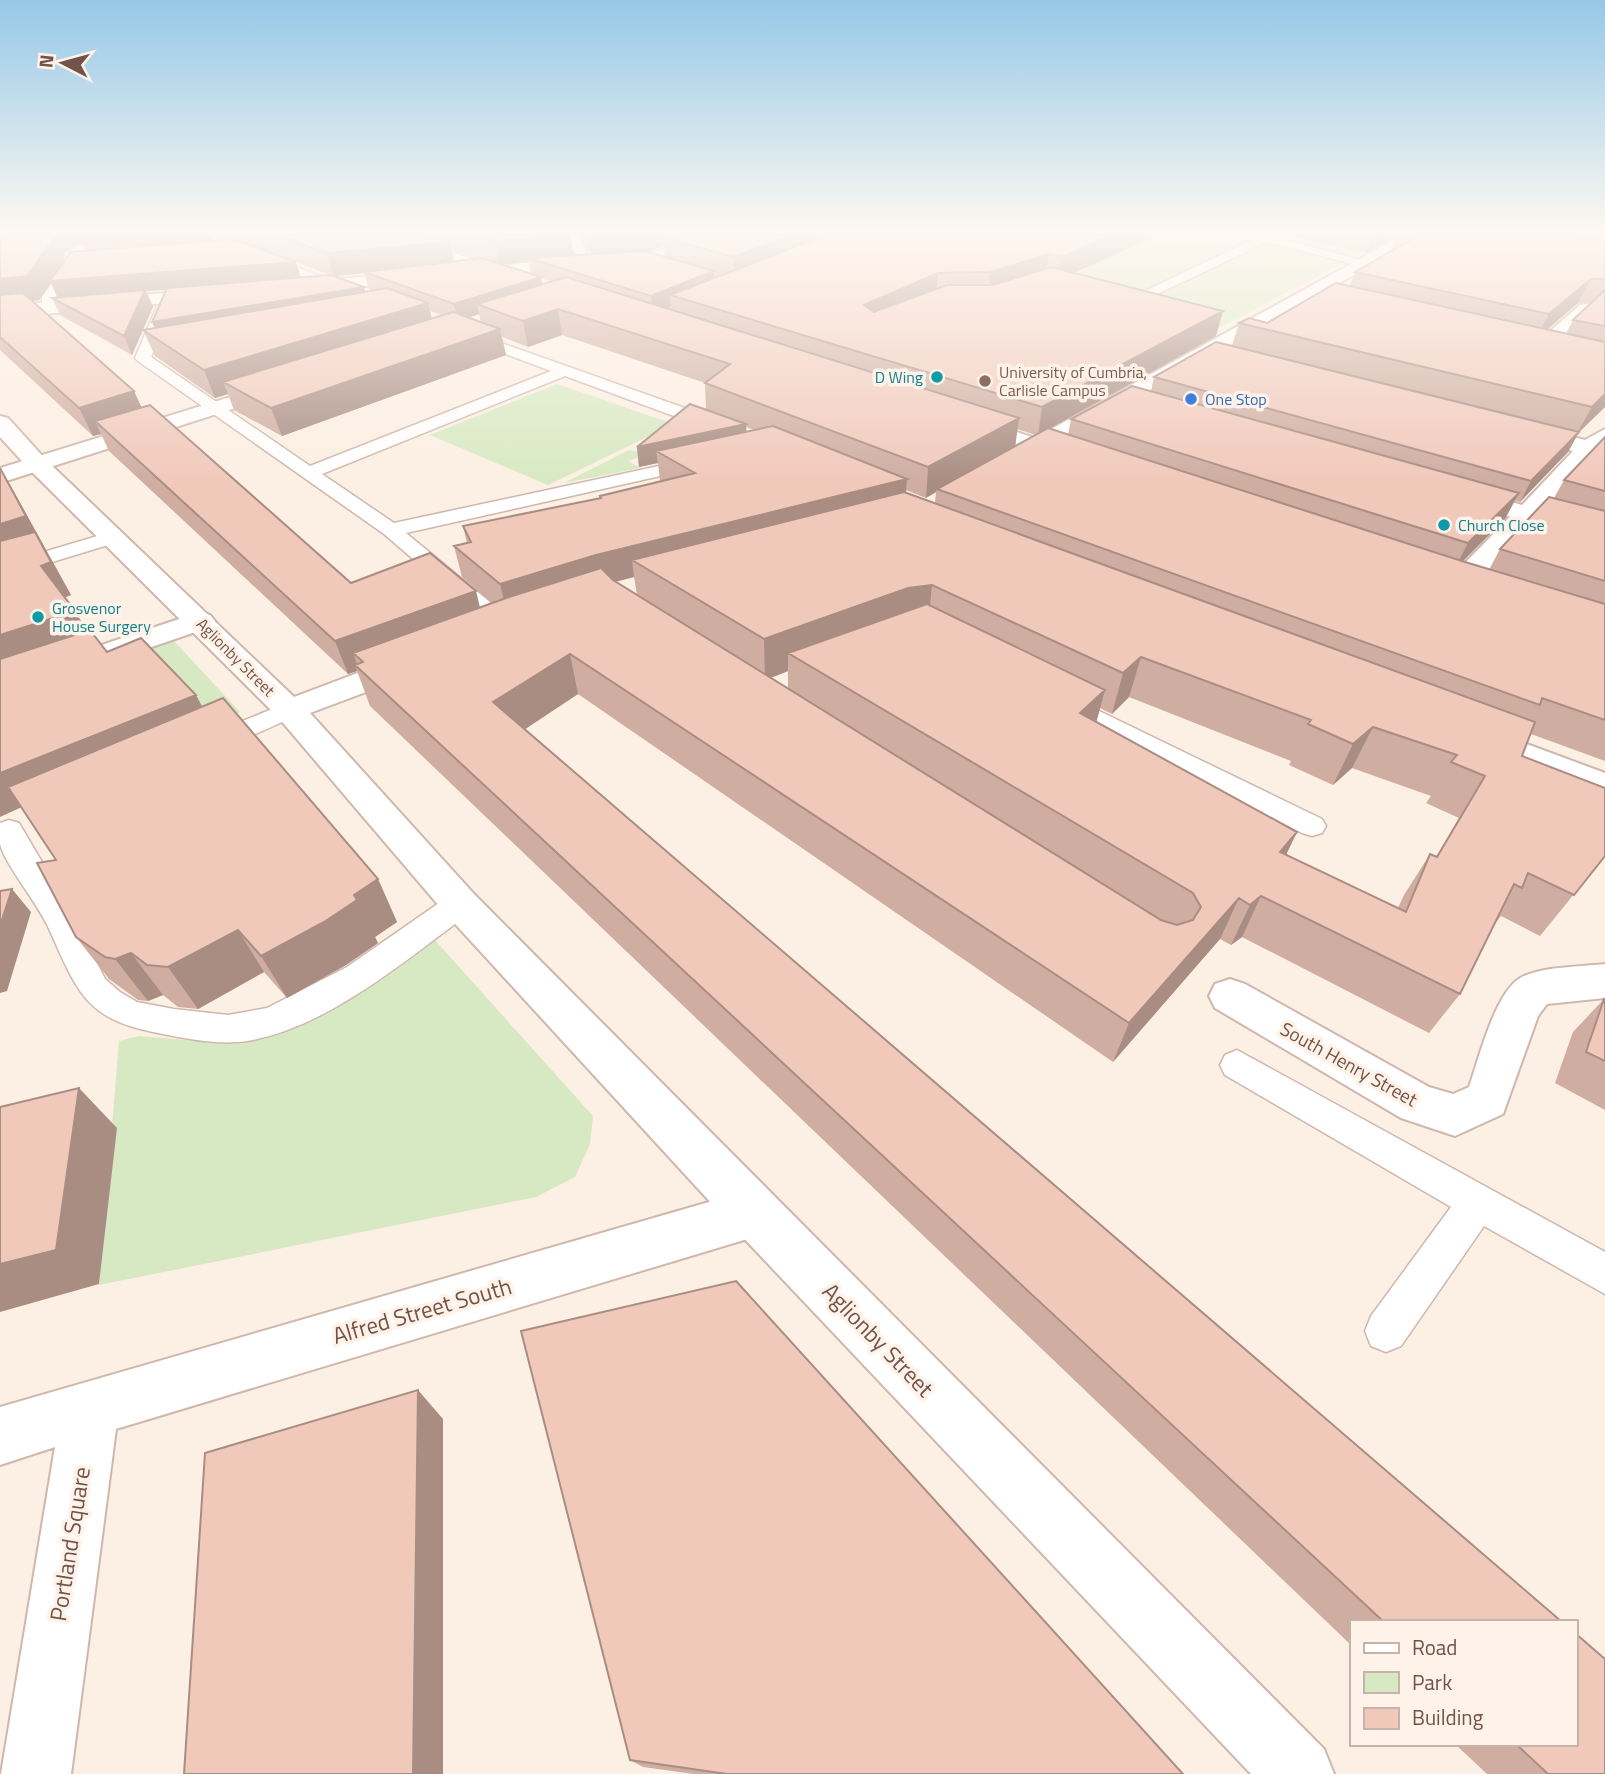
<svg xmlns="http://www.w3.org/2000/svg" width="1605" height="1774" font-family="'Titillium Web',sans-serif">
<rect width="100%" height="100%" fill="#fcefe3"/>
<path fill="#d7e9c2" d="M 886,234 L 1398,234 L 1204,336 Z
M 557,384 L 674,424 L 548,485 L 430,435 Z
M 629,450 L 651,453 L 628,461 L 640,468 L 564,483 Z
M 158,640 L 174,641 L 240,712 L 212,731 L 0,701 Z
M 434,939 L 593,1116 L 590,1144 L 575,1177 L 536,1197 L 99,1285 L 119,1041 L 139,1036 L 237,1044 L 280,1025 Z"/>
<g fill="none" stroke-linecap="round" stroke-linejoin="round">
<g stroke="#cfb7ad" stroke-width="3">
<path id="service" d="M 101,234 L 116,234 L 77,257 L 79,262 L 56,297 L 54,307 L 42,310 L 42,297 L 67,262 L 66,253 Z
M 192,234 L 210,234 L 354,289 L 342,292 Z
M 567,234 L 579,234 L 591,263 L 590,266 L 580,266 Z
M 1244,234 L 1265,234 L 1371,263 L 1365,267 L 1267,242 L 1130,307 L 1118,304 L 1254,239 Z
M 164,302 L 171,306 L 151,357 L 310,466 L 551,371 L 460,337 L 458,334 L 465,330 L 724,422 L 727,426 L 718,431 L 712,430 L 565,376 L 322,474 L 394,523 L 696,458 L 702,459 L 705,463 L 696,468 L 406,533 L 515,623 L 518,628 L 515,633 L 499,633 L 384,534 L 138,361 L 135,358 L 157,306 Z
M 114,531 L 124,537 L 121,541 L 0,578 L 0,565 Z
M 1062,693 L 1322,819 L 1326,826 L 1322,833 L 1312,836 L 1302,833 L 1053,706 L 1050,701 L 1053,696 Z
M 289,702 L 298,705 L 301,710 L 298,715 L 222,749 L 204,749 L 200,743 L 204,737 Z
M 9,820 L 19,823 L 72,913 L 105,979 L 120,992 L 137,1002 L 174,1009 L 228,1015 L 267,1008 L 347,967 L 449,896 L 460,893 L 471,896 L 475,904 L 471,912 C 407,959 327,1028 247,1041 C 221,1045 194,1040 168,1035 C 89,1021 81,1001 50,931 C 40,906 5,865 0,844 C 0,838 0,829 0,823 Z
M 1237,1050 L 1605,1252 L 1605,1294 L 1484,1226 L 1401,1346 L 1386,1352 L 1371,1346 L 1365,1331 L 1371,1316 L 1451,1207 L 1225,1075 L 1220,1065 L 1225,1055 Z"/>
</g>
<g stroke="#cfb7ad" stroke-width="4">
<path id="pedestrian" d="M 1527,506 L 1536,509 L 1540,514 L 1536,519 L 1469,591 L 1459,593 L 1449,591 L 1445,585 L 1449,579 L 1518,509 Z"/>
</g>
<g stroke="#cfb7ad" stroke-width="4">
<path id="minor" d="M 713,234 L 738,234 L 646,265 L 521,273 L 499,278 L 490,273 L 493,269 L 521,263 L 645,255 Z
M 418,272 L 424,273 L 427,277 L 424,281 L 300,292 L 291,287 L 300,282 Z
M 216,289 L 225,294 L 222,298 L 0,318 L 0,306 Z
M 1586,304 L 1592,305 L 1595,309 L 1592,313 L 1548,353 L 1534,353 L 1531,349 L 1534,345 L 1580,305 Z
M 282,381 L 293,387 L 289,391 L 0,483 L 0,468 Z
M 1522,424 L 1585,440 L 1605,429 L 1605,459 L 1594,456 L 1544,511 L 1605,529 L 1605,545 L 1450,499 L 1447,494 L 1450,489 L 1459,487 L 1522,505 L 1573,451 L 1514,436 L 1511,431 Z
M 200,612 L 210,615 L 215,621 L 210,627 L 0,699 L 0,679 Z
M 1473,724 L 1605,773 L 1605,798 L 1461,741 L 1456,734 L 1461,727 Z
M 1605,964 L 1605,998 L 1547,1004 L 1538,1016 L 1503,1114 L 1455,1136 L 1401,1118 L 1215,1008 L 1209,996 L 1215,984 L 1230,979 L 1245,984 L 1429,1087 L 1453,1094 L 1469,1087 C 1479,1059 1496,987 1524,976 C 1548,966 1579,967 1605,964 Z
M 754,1189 L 772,1196 L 779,1213 L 772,1230 L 754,1237 L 116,1429 L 71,1774 L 1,1774 L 55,1447 L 0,1465 L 0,1407 Z"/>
</g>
<g stroke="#cfb7ad" stroke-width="4">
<path id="tertiary" d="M 368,234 L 393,234 L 517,273 L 520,277 L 511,282 L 505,281 Z
M 1405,234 L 1425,234 L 1056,445 L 1082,454 L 1086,459 L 1082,464 L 1074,466 L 1039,455 L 1021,462 L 1013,460 L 1009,455 L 1017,447 L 957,427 L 954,422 L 965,415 L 1035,438 Z
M 0,416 L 8,418 L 47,461 L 294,697 L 400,657 L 411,655 L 422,657 L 426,664 L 422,671 L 310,713 L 474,894 L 1324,1749 L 1334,1774 L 1251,1774 L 736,1230 L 446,914 L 278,717 L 31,471 L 0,437 Z"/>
</g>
<use href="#service" fill="#fff" fill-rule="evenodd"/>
<use href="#pedestrian" fill="#fff" fill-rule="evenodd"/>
<use href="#minor" fill="#fff" fill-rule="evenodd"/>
<use href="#tertiary" fill="#fff" fill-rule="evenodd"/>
</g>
<path fill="#cfada1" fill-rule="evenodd" d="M 0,234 L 210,234 L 213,241 L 232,239 L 218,234 L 570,234 L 573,256 L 590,254 L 581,234 L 1161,234 L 1074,273 L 1216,336 L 1049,429 L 1068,435 L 1071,419 L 1151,391 L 1154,377 L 1232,346 L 1239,323 L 1267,323 L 1350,286 L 1355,272 L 1392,251 L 1398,235 L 1366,253 L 1283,234 L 1605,234 L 1605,237 L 1599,236 L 1598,239 L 1605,240 L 1605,407 L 1579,432 L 1568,452 L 1520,502 L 1514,500 L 1505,519 L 1462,562 L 1489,570 L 1500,549 L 1554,498 L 1564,480 L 1605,437 L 1605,761 L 1531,734 L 1522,756 L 1605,856 L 1540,936 L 1501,916 L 1493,926 L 1460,994 L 1429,1033 L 1242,937 L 1231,945 L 1220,939 L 1113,1062 L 578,694 L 524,730 L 1562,1622 L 1351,1622 L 1351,1645 L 370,706 L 357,671 L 348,674 L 109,451 L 101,434 L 93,436 L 0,350 ZM 82,242 L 86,251 L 64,261 L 64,252 ZM 664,246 L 665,257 L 647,252 ZM 451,250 L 456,251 L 480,259 L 454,262 ZM 296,262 L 304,265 L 330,275 L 300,277 ZM 529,262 L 531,274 L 502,265 ZM 364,273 L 369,289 L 373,291 L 366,292 L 334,276 ZM 541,278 L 552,282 L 542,285 ZM 51,283 L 58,297 L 52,298 L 60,315 L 132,355 L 143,330 L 155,356 L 215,398 L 228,394 L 234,410 L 282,436 L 506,355 L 502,337 L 528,347 L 562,335 L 705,383 L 706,410 L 637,447 L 639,467 L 658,463 L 660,480 L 662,481 L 600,496 L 600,498 L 463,526 L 467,543 L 454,546 L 462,577 L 492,603 L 480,607 L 351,583 L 141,407 L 32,301 L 39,300 ZM 166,290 L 155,328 L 143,329 L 153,307 L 146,291 ZM 1592,302 L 1573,320 L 1566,334 L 1547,330 L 1578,303 ZM 430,311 L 442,315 L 432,318 ZM 479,314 L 481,322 L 469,318 ZM 746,427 L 754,430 L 746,432 ZM 1017,429 L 1036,435 L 1015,447 ZM 906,490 L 926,498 L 936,492 L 935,503 L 906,492 ZM 634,577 L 637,595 L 616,582 ZM 788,671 L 788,688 L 771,678 ZM 1129,697 L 1291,761 L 1289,765 L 1333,785 L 1352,768 L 1431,796 L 1426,803 L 1459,818 L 1436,857 L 1430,854 L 1404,895 L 1398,908 L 1286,855 L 1096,722 L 1100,708 L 1112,714 Z
M 0,468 L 71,595 L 65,597 L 87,631 L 107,652 L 202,707 L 378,879 L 397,922 L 375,937 L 378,943 L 346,965 L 287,998 L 264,972 L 198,1009 L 178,1007 L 163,995 L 148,1001 L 138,1000 L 109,979 L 76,937 L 56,860 L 21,807 Z
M 1604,999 L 1605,1000 L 1605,1110 L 1555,1083 L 1573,1032 Z
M 1455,1744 L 1575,1744 L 1605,1774 L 1487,1774 Z
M 630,1760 L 1183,1774 L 694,1774 L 643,1767 Z"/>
<path fill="#a98d83" d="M 53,234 L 210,234 L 215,247 L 87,255 L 82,242 L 64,252 L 64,261 L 296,262 L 301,279 L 146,291 L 153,307 L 132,355 L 124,336 L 58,299 L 51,283 L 39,300 L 0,306 L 0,279 Z
M 570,234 L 574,257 L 528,258 L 529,262 L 499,265 L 495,242 Z
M 588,234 L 704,234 L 664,238 L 664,246 L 645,252 L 591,256 Z
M 795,234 L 854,234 L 735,280 L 734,257 Z
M 1114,234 L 1161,234 L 1057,280 L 1061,257 Z
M 1373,234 L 1399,234 L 1366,253 Z
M 450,242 L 455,265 L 364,272 L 364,273 L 334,276 L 327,253 Z
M 1049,254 L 1045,277 L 988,296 L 990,272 Z
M 714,271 L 715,288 L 670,295 L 671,306 L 653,313 L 651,296 Z
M 938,273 L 936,298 L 863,330 L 864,305 Z
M 541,277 L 544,294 L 477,304 L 479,314 L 458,321 L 454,304 Z
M 1591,279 L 1578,303 L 1536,339 L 1549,314 Z
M 364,287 L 369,304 L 160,341 L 152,322 Z
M 428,303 L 434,329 L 223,382 L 228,394 L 215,398 L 204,370 Z
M 558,309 L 562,335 L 528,347 L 523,321 Z
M 1223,311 L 1216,336 L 1038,435 L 1042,407 Z
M 500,329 L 506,355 L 282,436 L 271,408 Z
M 134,391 L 147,419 L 95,421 L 101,434 L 93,436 L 79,408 Z
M 1605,394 L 1605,407 L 1576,435 L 1592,407 Z
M 1019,418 L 1015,448 L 937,489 L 936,492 L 926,498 L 928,467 Z
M 746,424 L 747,444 L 656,451 L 658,463 L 639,467 L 637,447 Z
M 1579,432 L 1568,452 L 1520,502 L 1531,481 Z
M 0,468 L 18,499 L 71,595 L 61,599 L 0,562 Z
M 907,479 L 905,508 L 632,560 L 634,577 L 601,585 L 508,616 L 500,584 L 596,555 Z
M 1519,493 L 1505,519 L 1454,570 L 1468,543 Z
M 932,585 L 928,625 L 788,653 L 788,671 L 765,680 L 764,639 L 908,588 Z
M 476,591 L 484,624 L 363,662 L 353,653 L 359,669 L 355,665 L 357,671 L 348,674 L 335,641 Z
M 75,611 L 95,644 L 0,676 L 0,635 Z
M 570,654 L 578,694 L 504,743 L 493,702 Z
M 1141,657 L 1129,697 L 1112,714 L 1123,673 Z
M 1105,690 L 1094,731 L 1080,713 Z
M 196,695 L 215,730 L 24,806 L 0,817 L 0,773 Z
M 1373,727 L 1352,768 L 1333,785 L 1353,744 Z
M 1297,832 L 1277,874 L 1280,852 Z
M 378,879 L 397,922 L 375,937 L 378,943 L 346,965 L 287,998 L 261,956 Z
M 12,889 L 31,912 L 7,991 L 0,993 L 0,926 Z
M 1261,896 L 1242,937 L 1231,945 L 1250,905 Z
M 1239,898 L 1220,939 L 1113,1062 L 1129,1023 Z
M 238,930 L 264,972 L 198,1009 L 168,967 Z
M 131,953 L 163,995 L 148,1001 L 115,959 Z
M 79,1088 L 117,1128 L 99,1284 L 0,1312 L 0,1264 Z
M 418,1390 L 443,1419 L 443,1774 L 413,1774 Z"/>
<path fill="#f1c9bb" stroke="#a98d83" stroke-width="2" d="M 0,234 L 53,234 L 54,238 L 27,276 L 0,279 Z
M 273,234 L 425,234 L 450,242 L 327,253 Z
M 470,234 L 570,234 L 495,242 Z
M 676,234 L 795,234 L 734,257 L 664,238 Z
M 829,234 L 1114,234 L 1061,257 L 1049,254 L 990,272 L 938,273 L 864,305 L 874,312 L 947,285 L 993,285 L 1051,267 L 1223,311 L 1042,407 L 670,295 Z
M 1399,234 L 1577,234 L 1605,240 L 1605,279 L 1591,279 L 1549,314 L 1355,272 L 1414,238 L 1398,235 Z
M 233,239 L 296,262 L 50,281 L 71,252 Z
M 645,251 L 714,271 L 651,296 L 528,258 Z
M 482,258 L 541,277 L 454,304 L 364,272 Z
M 331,275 L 364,287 L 152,322 L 167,288 Z
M 566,277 L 1019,418 L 928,467 L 705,383 L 730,364 L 558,309 L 523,321 L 477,304 Z
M 1336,283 L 1605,342 L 1605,394 L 1592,407 L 1239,323 L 1249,318 L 1267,323 Z
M 387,288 L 428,303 L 204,370 L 143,330 Z
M 145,290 L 124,336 L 52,298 Z
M 1605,290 L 1605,326 L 1573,320 Z
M 23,293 L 134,391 L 79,408 L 0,337 L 0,295 Z
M 453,312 L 500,329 L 271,408 L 223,382 Z
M 1216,342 L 1579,432 L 1531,481 L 1154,377 Z
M 1132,386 L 1519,493 L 1468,543 L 1071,419 Z
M 690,404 L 746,424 L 637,447 Z
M 150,405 L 351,583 L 430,553 L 476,591 L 335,641 L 95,421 Z
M 773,426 L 907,479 L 596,555 L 500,584 L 454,546 L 471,542 L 463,526 L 601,498 L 600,496 L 695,473 L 656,451 Z
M 1048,428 L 1465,562 L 1605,604 L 1605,720 L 1542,698 L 1540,705 L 937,489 Z
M 1605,437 L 1605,491 L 1564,480 Z
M 0,468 L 26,516 L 0,524 Z
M 904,492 L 1535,722 L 1522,756 L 1605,788 L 1605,856 L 1574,895 L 1528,873 L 1522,888 L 1514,884 L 1460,994 L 1261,896 L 1250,905 L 1239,898 L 1129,1023 L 570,654 L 493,702 L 1562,1622 L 1384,1622 L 355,665 L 363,662 L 353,653 L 509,597 L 601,568 L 613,580 L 1161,920 L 1177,925 L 1193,920 L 1201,907 L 1193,893 L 788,653 L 927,604 L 1105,690 L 1080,713 L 1297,832 L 1280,852 L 1406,912 L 1430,854 L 1437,857 L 1485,776 L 1451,762 L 1457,755 L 1373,727 L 1353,744 L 1308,724 L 1311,720 L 1141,657 L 1123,673 L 932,585 L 908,588 L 764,639 L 632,560 Z
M 1549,497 L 1605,511 L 1605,581 L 1500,549 Z
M 35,532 L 51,562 L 41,566 L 75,611 L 0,635 L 0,541 Z
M 90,630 L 107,652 L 141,638 L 196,695 L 0,773 L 0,659 Z
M 223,698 L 378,879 L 354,895 L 357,900 L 324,922 L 261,956 L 238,930 L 168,967 L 147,965 L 131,953 L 115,959 L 105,957 L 76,937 L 37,863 L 56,860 L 8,787 Z
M 12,889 L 0,926 L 0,891 Z
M 1604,999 L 1605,1000 L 1605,1061 L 1586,1052 Z
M 79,1088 L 56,1250 L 0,1264 L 0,1107 Z
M 736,1281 L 1183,1774 L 727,1774 L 630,1760 L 521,1331 Z
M 418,1390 L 413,1774 L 184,1774 L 205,1453 Z
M 1575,1633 L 1605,1659 L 1605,1774 L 1548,1774 L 1516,1744 L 1575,1744 Z"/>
<linearGradient id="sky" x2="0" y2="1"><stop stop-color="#95c8e7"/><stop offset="0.48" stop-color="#fef8f2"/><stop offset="1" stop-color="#fef8f2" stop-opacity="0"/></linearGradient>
<rect width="1605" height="483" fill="url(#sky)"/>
<g fill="#0f9aa8" stroke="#fff3e9" stroke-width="2.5">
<circle cx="937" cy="377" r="7"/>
<circle cx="1444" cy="525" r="7"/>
<circle cx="38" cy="617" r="7"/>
</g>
<circle fill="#8d6e63" stroke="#fff3e9" stroke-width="2.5" cx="985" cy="381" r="7"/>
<circle fill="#3f7fe0" stroke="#fff3e9" stroke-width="2.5" cx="1191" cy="399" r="7"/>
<g text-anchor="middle" stroke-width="7" stroke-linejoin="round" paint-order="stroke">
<g font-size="16" fill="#785e54" stroke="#fff3e9" text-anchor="start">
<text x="999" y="378">University of Cumbria,<tspan x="999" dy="18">Carlisle Campus</tspan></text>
</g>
<g font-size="16" fill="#0d838f" stroke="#fff3e9" text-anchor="start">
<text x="923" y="383" text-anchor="end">D Wing</text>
<text x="1458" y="531">Church Close</text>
<text x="52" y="614">Grosvenor<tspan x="52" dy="18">House Surgery</tspan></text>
</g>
<g font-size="16" fill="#366cbe" stroke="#fff3e9" text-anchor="start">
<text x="1205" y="405">One Stop</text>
</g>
<g font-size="16" fill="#735249" stroke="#fff3e9">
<text transform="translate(236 657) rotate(45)" y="6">Aglionby Street</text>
</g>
<g font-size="19" fill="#735249" stroke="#fff3e9">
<text transform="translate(1349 1064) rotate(29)" y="7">South Henry Street</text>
</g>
<g font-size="23" fill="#735249" stroke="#fff3e9">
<text transform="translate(422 1311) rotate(-16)" y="8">Alfred Street South</text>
<text transform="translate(878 1340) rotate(46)" y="8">Aglionby Street</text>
<text transform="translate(70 1544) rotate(-81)" y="8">Portland Square</text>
</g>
</g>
<rect x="1350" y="1620" width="228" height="126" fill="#fff3e9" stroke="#c7b3a9" stroke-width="2"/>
<rect x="1364" y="1643" width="35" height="10" fill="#ffffff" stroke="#c7b3a9" stroke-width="2"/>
<text x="1412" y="1655" font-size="21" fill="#735249">Road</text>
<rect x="1364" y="1672" width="35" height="21" fill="#d7e9c2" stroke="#c7b3a9" stroke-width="2"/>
<text x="1412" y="1690" font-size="21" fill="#735249">Park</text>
<rect x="1364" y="1708" width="35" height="21" fill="#f1c9bb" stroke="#c7b3a9" stroke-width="2"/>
<text x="1412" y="1725" font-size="21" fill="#735249">Building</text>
<g transform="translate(63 63) rotate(276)" stroke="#fff3e9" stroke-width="5" paint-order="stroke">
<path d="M0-5L12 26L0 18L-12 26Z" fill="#735249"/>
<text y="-10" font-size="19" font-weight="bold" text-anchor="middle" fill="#735249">N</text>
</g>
</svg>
